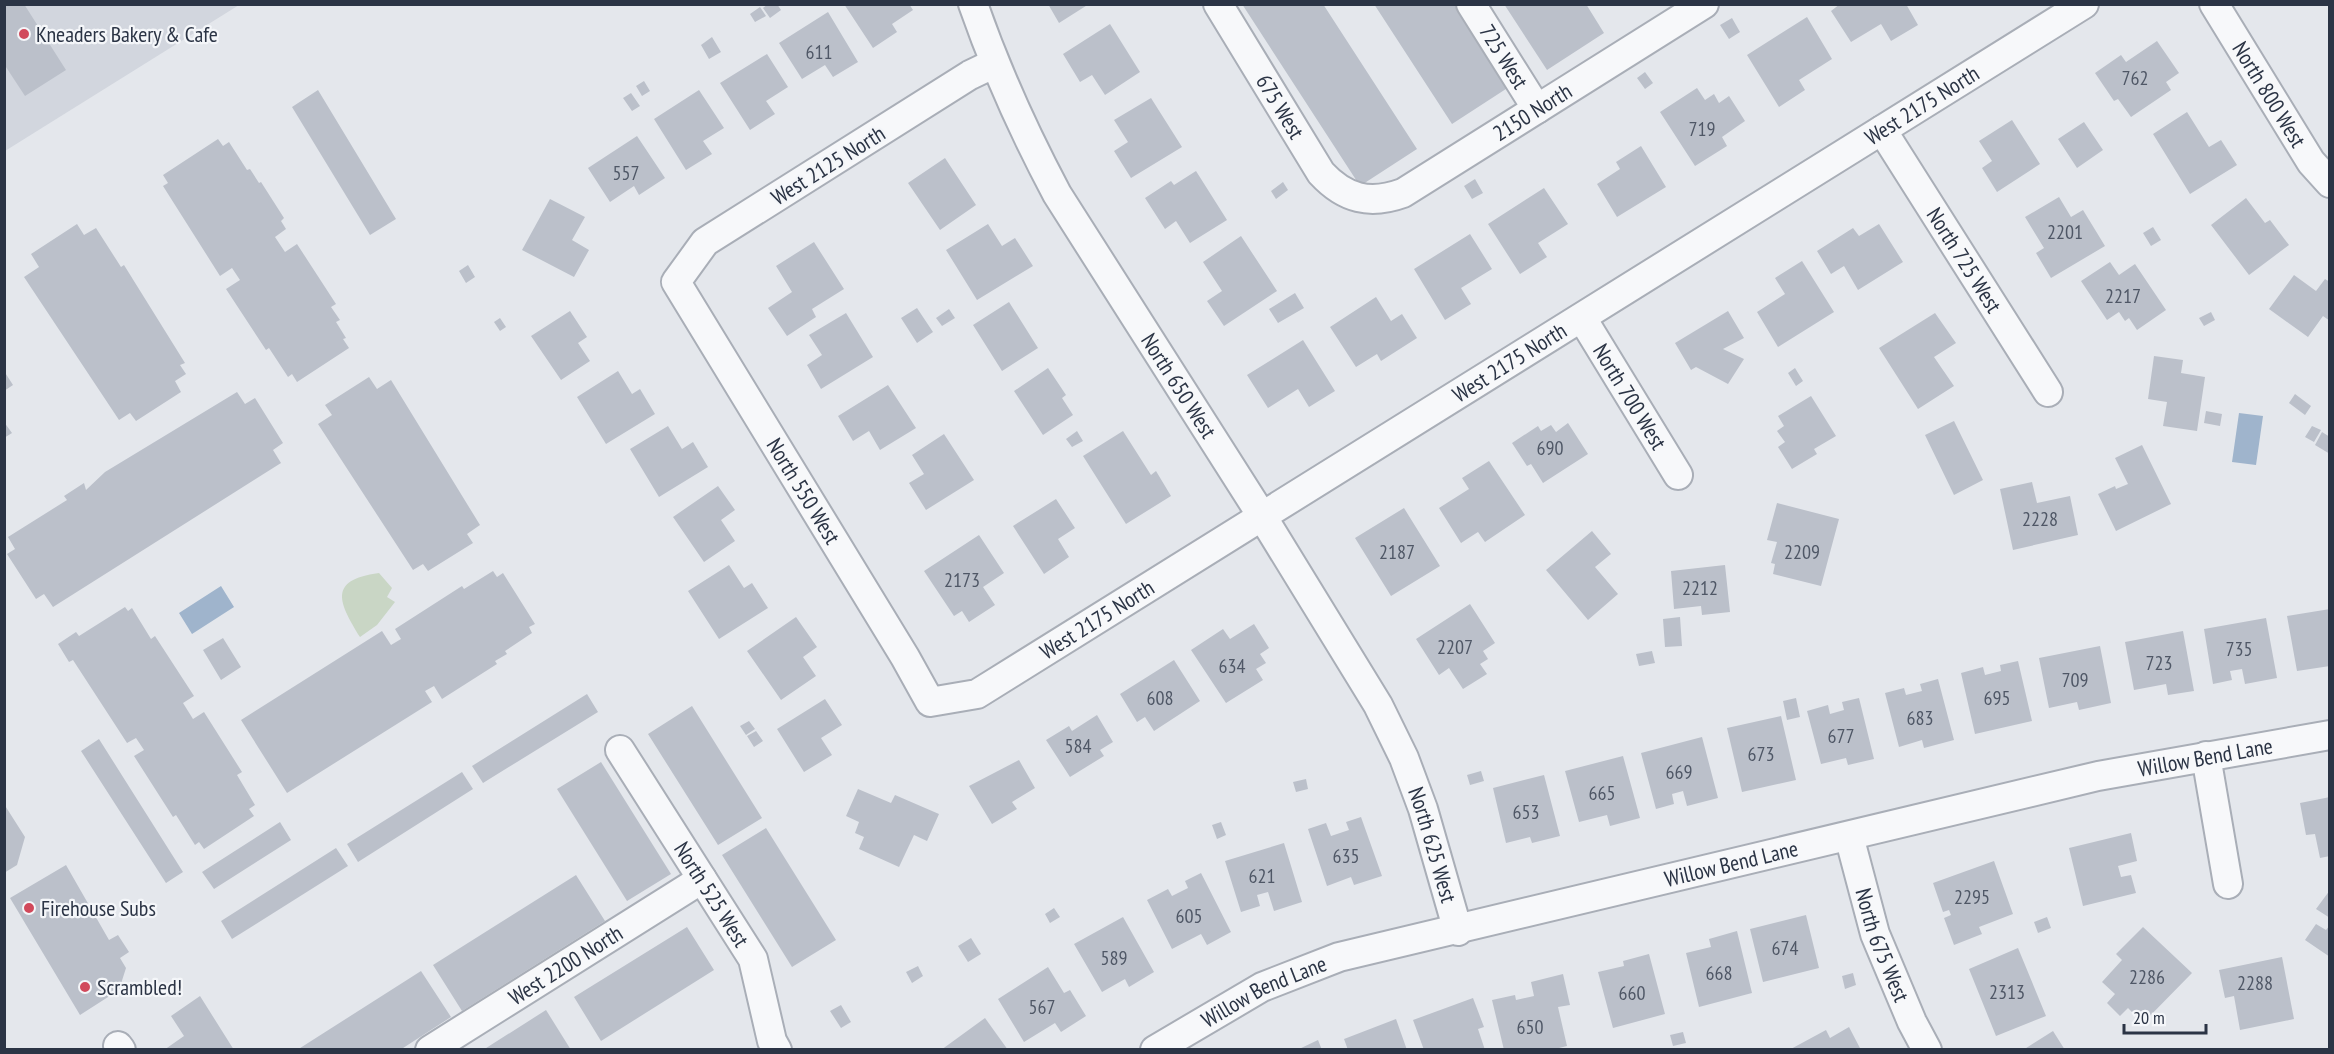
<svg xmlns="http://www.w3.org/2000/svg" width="2334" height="1054" font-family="'PT Sans Narrow',sans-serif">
<rect width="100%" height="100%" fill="#e4e7ec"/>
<path fill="#d2d6de" d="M 5,5 L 239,5 L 5,151 Z"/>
<path fill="#c9d6c5" d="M 379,573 L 392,588 L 387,597 L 395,602 L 377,625 L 360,637 C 340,604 326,580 379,573 Z"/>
<path fill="#9fb4cc" d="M 2239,413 L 2263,416 L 2256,465 L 2232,462 Z
M 221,586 L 234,607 L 192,634 L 179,613 Z"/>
<path fill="#bbc0ca" d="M 4,4 L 24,4 L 66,70 L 25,96 L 4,64 Z
M 768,4 L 777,4 L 781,10 L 770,18 L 763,8 Z
M 844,4 L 909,4 L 913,10 L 892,24 L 897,32 L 873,48 Z
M 1048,4 L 1089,4 L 1059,23 Z
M 1242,4 L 1323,4 L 1417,149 L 1360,186 Z
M 1374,4 L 1455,4 L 1509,87 L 1452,124 Z
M 1504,4 L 1586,4 L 1604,33 L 1547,70 Z
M 1840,4 L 1906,4 L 1918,25 L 1891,41 L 1881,24 L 1851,42 L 1831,11 Z
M 760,7 L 766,16 L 755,22 L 750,14 Z
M 828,12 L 858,62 L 833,77 L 825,65 L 802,79 L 779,43 Z
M 1807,17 L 1832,59 L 1799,80 L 1805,90 L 1779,107 L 1747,55 Z
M 1732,18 L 1740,32 L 1729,39 L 1720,25 Z
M 1110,24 L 1140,72 L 1105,95 L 1092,75 L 1080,82 L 1063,54 Z
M 712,37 L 721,52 L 709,59 L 701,45 Z
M 2157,41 L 2179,73 L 2166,82 L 2171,90 L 2131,117 L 2118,99 L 2114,101 L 2095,73 L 2121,55 L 2126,62 Z
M 767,54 L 788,87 L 766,101 L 775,114 L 750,130 L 720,83 Z
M 1645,72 L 1653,83 L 1645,89 L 1637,78 Z
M 644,81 L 650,91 L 642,96 L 636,86 Z
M 1697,88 L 1705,100 L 1714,94 L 1719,103 L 1729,96 L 1745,121 L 1722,137 L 1727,146 L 1695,166 L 1660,112 Z
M 318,90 L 396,219 L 370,235 L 292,107 Z
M 699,90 L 724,128 L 703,141 L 712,154 L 686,170 L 654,119 Z
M 631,93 L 640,106 L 632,111 L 623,98 Z
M 1151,98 L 1182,147 L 1131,178 L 1114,151 L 1128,142 L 1114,120 Z
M 2187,112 L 2209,147 L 2221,140 L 2237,165 L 2190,194 L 2153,134 Z
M 2012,120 L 2040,164 L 1997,192 L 1982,168 L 1992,161 L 1979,141 Z
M 2084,122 L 2103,150 L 2077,168 L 2058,139 Z
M 637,136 L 665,178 L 639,195 L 634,186 L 610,202 L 588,168 Z
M 218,139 L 223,146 L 229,142 L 247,170 L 250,169 L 259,183 L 261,182 L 284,218 L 281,221 L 286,229 L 275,237 L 285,252 L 297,244 L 336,304 L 331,307 L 340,320 L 336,322 L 346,338 L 343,339 L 349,348 L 297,382 L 292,374 L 288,377 L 269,348 L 266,350 L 226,289 L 240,280 L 232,268 L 220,276 L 163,186 L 168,183 L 163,175 Z
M 1641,146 L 1666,187 L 1617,217 L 1597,184 L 1620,169 L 1616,162 Z
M 945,158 L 976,205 L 940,230 L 908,183 Z
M 1196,171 L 1227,220 L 1190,243 L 1176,221 L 1165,229 L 1145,198 L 1171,181 L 1174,185 Z
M 1475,179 L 1483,193 L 1472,199 L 1464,186 Z
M 1283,182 L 1288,190 L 1276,199 L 1271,191 Z
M 1544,188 L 1568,224 L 1538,243 L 1547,257 L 1520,274 L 1488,224 Z
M 2059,197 L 2071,217 L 2083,210 L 2105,246 L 2051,278 L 2036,253 L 2044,248 L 2025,217 Z
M 2246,198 L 2265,223 L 2270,220 L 2289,245 L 2249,275 L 2211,225 Z
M 550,199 L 585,217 L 572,240 L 589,250 L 574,277 L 522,250 Z
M 77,224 L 84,235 L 96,228 L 121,267 L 124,265 L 185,363 L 180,365 L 186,374 L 175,381 L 181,392 L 136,421 L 130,413 L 119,420 L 24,277 L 39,267 L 31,254 Z
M 988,224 L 1002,246 L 1015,238 L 1033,266 L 977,300 L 946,250 Z
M 1879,224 L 1903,262 L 1858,290 L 1844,266 L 1831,274 L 1817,251 L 1853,228 L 1859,236 Z
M 2153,227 L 2161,240 L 2151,246 L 2143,233 Z
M 1470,234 L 1492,269 L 1461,288 L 1471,304 L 1445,320 L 1414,269 Z
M 1241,236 L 1277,291 L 1224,326 L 1207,301 L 1222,291 L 1203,262 Z
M 814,242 L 844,289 L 812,309 L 816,317 L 787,336 L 768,308 L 792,292 L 776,266 Z
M 1802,261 L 1834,312 L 1778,347 L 1757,312 L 1785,294 L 1775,278 Z
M 2110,262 L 2119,275 L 2135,264 L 2166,310 L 2137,330 L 2129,318 L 2125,321 L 2119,312 L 2107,320 L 2081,281 Z
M 468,265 L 475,277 L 466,283 L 459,271 Z
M 2294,275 L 2316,291 L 2325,279 L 2330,282 L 2330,321 L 2323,316 L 2308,337 L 2269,309 Z
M 1295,293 L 1304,308 L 1278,323 L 1269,309 Z
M 1376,297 L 1391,321 L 1402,314 L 1417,338 L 1381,361 L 1377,354 L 1356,367 L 1330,327 Z
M 1009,302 L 1038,348 L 1002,371 L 973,325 Z
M 917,308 L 933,332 L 917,343 L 901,318 Z
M 949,309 L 955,318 L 942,326 L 936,318 Z
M 570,311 L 587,337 L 578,343 L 590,361 L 561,380 L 531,336 Z
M 1728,311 L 1744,338 L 1723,349 L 1744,359 L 1728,384 L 1696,367 L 1691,370 L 1675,343 Z
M 2211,312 L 2215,320 L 2204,326 L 2199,318 Z
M 846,313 L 873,357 L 821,389 L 807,365 L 822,355 L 809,335 Z
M 1935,313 L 1956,343 L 1934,357 L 1954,386 L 1918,409 L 1879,348 Z
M 500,318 L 506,327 L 500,331 L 494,322 Z
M 1303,340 L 1335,391 L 1309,407 L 1298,389 L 1268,408 L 1247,375 Z
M 2154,356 L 2183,360 L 2181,373 L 2205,377 L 2197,431 L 2163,426 L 2167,402 L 2148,399 Z
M 1048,368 L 1066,395 L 1062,398 L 1073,415 L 1043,435 L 1014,391 Z
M 1795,368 L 1803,381 L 1796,386 L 1788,373 Z
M 4,371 L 13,385 L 4,391 Z
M 618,371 L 632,394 L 640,389 L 655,414 L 606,444 L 577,397 Z
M 369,377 L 377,389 L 391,380 L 480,525 L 467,534 L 473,543 L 428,571 L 423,564 L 413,570 L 318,424 L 332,415 L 325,405 Z
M 888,385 L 916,428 L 880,450 L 869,431 L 853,441 L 838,416 Z
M 237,392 L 245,404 L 255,398 L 283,443 L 273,450 L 281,463 L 53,607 L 44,594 L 36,599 L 7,554 L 15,549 L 8,537 L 67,500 L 64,496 L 84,483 L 86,490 L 105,472 Z
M 2295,394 L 2311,406 L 2305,415 L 2289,403 Z
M 1811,396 L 1836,436 L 1814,449 L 1817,454 L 1792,469 L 1778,447 L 1785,442 L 1777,431 L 1784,426 L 1778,416 Z
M 2206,411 L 2222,414 L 2220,426 L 2204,423 Z
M 1954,421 L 1983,480 L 1954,495 L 1925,435 Z
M 4,422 L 12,433 L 4,438 Z
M 1568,423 L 1588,454 L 1543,483 L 1531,464 L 1527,466 L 1512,443 L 1538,426 L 1541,431 L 1551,425 L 1556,432 Z
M 668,426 L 682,449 L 693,442 L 708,467 L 659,497 L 630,449 Z
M 2312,426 L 2321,430 L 2314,442 L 2305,437 Z
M 1077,431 L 1083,441 L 1072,447 L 1066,439 Z
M 1123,431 L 1151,475 L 1156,471 L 1171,496 L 1126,524 L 1083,456 Z
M 2322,432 L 2330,437 L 2330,454 L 2315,445 Z
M 944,434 L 974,480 L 926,510 L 909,483 L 924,474 L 912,455 Z
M 2142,445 L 2171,504 L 2116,531 L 2098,494 L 2115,486 L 2116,489 L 2128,484 L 2115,458 Z
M 1489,461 L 1525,515 L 1485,542 L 1478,532 L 1461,543 L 1439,508 L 1469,489 L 1462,478 Z
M 2032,482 L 2037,503 L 2070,496 L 2078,535 L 2013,550 L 2000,489 Z
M 718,486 L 735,510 L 721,520 L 735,541 L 704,562 L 673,517 Z
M 1056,499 L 1075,528 L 1058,539 L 1069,557 L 1044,574 L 1013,526 Z
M 1777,503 L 1839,519 L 1821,586 L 1773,574 L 1775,564 L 1771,563 L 1777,542 L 1767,540 Z
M 1404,508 L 1440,566 L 1391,596 L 1355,538 Z
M 1592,531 L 1611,554 L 1595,567 L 1618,594 L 1588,620 L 1546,570 Z
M 979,535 L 1004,573 L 983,587 L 995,605 L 969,622 L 962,611 L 954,616 L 924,571 Z
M 729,565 L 744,588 L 752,583 L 768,608 L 719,639 L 688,591 Z
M 1725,565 L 1730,612 L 1702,615 L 1701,606 L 1674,609 L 1671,571 Z
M 493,571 L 497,577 L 503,573 L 535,624 L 529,627 L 532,633 L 505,651 L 507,654 L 495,661 L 497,664 L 442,699 L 434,686 L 425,691 L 432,702 L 287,793 L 241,720 L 382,631 L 391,645 L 401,639 L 395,629 L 462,586 L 464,589 Z
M 1470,604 L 1495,643 L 1483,651 L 1488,659 L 1480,664 L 1487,674 L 1463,689 L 1449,668 L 1439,675 L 1416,639 Z
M 125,607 L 128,611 L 132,608 L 151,639 L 155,636 L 194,696 L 183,703 L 193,719 L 204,712 L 242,772 L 237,775 L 255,805 L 249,809 L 254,816 L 204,849 L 199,842 L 195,845 L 176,815 L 173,817 L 134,756 L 144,750 L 136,738 L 127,743 L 73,660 L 69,662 L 58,644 L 76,632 L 79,636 Z
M 2330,609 L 2330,666 L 2297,671 L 2287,616 Z
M 796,617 L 817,647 L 803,657 L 816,676 L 781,700 L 747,651 Z
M 1680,617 L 1682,646 L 1665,647 L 1663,619 Z
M 2266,618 L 2277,678 L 2245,684 L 2242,669 L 2230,671 L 2232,680 L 2213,684 L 2204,629 Z
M 1254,624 L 1269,648 L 1260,654 L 1266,663 L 1256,669 L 1263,680 L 1226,703 L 1191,650 L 1223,629 L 1230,639 Z
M 2183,631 L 2194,691 L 2168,695 L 2166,684 L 2134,690 L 2125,642 Z
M 223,638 L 241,667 L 221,680 L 203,650 Z
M 2100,646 L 2111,703 L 2079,710 L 2077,702 L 2049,708 L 2039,658 Z
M 1652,651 L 1655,663 L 1639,666 L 1636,654 Z
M 1174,660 L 1200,701 L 1154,731 L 1145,717 L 1137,722 L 1120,694 Z
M 2018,661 L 2032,721 L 1975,734 L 1961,673 L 1983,667 L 1985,675 L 2001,671 L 2000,665 Z
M 1938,679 L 1954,740 L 1924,748 L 1922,740 L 1899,747 L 1885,693 L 1904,688 L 1906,695 L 1922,691 L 1920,684 Z
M 587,694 L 598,712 L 483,783 L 472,766 Z
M 1796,698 L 1800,717 L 1787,720 L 1783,701 Z
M 1859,698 L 1874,759 L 1848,765 L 1846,758 L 1821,764 L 1807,711 L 1828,705 L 1830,714 L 1844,710 L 1842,702 Z
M 825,699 L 842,725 L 821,738 L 832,755 L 804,772 L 777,729 Z
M 692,706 L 762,818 L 718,845 L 648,734 Z
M 1097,715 L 1113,742 L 1100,750 L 1104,756 L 1070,777 L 1046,740 L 1069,726 L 1072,731 Z
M 1781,716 L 1796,780 L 1742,792 L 1727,728 Z
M 749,721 L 755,729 L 746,735 L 740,726 Z
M 756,731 L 763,741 L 754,747 L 747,736 Z
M 1702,737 L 1718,798 L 1687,806 L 1683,791 L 1672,794 L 1674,804 L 1656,809 L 1641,753 Z
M 99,739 L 183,872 L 166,883 L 81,751 Z
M 1623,756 L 1640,818 L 1610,826 L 1607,815 L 1579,822 L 1565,771 Z
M 1019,760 L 1035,788 L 1012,802 L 1017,809 L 992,824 L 969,786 Z
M 601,762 L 671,874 L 627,901 L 557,789 Z
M 1481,771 L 1484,781 L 1470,785 L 1467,775 Z
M 462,772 L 473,789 L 358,862 L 347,844 Z
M 1544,775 L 1560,836 L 1532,843 L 1530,837 L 1506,843 L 1493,788 Z
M 1306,779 L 1308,789 L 1296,792 L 1293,782 Z
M 858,789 L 891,803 L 895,795 L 939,814 L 927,841 L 914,835 L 899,867 L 859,849 L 864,837 L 855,833 L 859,822 L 846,816 Z
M 2330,797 L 2330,856 L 2320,858 L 2315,834 L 2306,835 L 2300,803 Z
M 4,804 L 25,837 L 17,865 L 4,873 Z
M 1361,817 L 1382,876 L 1354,885 L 1351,877 L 1327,886 L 1308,829 L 1326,823 L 1331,836 L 1349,830 L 1346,822 Z
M 280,822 L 291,840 L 214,889 L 202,872 Z
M 1221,822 L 1226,835 L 1217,839 L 1212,825 Z
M 766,828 L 836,940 L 792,967 L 722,855 Z
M 2131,833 L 2137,861 L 2118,866 L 2121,877 L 2131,875 L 2136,893 L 2083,906 L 2069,848 Z
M 1284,843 L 1302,902 L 1274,911 L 1268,892 L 1257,895 L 1260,906 L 1241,912 L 1225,861 Z
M 336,848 L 348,866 L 232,939 L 221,921 Z
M 1994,861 L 2013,914 L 1979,927 L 1982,934 L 1954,945 L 1944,918 L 1951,915 L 1949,910 L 1943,912 L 1933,883 Z
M 66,865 L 109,940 L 118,935 L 129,952 L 120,958 L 126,968 L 119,990 L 80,1015 L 10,898 Z
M 1201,873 L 1231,932 L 1207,945 L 1201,934 L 1172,949 L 1147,900 L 1168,889 L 1172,896 L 1188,888 L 1185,881 Z
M 576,875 L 605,921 L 462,1011 L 433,965 Z
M 2330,890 L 2330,918 L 2316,909 Z
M 1054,908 L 1060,917 L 1050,923 L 1045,914 Z
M 1806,915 L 1819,968 L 1763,982 L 1750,929 Z
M 1123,917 L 1154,972 L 1129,987 L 1125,979 L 1102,992 L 1074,944 Z
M 2047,917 L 2051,928 L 2038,933 L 2034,922 Z
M 2316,924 L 2326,930 L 2330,925 L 2330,957 L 2305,940 Z
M 687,927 L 714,970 L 601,1041 L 574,997 Z
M 2143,927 L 2192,973 L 2143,1023 L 2128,1008 L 2120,1016 L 2107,1003 L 2115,994 L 2102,982 L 2122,960 L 2116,954 Z
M 1737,931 L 1752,993 L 1699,1007 L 1686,953 L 1711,947 L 1709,939 Z
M 971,938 L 981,954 L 968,962 L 958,946 Z
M 2018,948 L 2046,1016 L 1996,1036 L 1969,969 Z
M 1649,954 L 1665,1014 L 1613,1028 L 1598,972 L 1624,966 L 1623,961 Z
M 2282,957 L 2294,1019 L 2240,1030 L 2234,996 L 2225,998 L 2219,970 Z
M 918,966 L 923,976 L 912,983 L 906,972 Z
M 1048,967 L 1064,993 L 1070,990 L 1086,1016 L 1061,1032 L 1055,1023 L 1024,1042 L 998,999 Z
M 421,971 L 451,1017 L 400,1050 L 297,1050 Z
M 1853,973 L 1856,985 L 1845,989 L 1842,976 Z
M 1563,974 L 1570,1005 L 1558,1007 L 1567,1046 L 1551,1050 L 1504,1050 L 1492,1000 L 1515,995 L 1516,1000 L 1534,996 L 1531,982 Z
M 200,996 L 234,1050 L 164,1050 L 184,1036 L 171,1016 Z
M 1473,998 L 1484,1027 L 1478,1029 L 1485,1050 L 1424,1050 L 1413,1020 Z
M 841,1005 L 851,1022 L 841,1028 L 830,1011 Z
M 546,1010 L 571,1050 L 483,1050 Z
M 985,1018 L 1008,1050 L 941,1050 Z
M 1396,1019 L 1407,1050 L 1348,1050 L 1344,1039 Z
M 1849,1027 L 1861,1050 L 1789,1050 L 1826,1030 L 1830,1038 Z
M 2053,1031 L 2065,1050 L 2023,1050 Z
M 1683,1032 L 1686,1043 L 1673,1046 L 1670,1035 Z
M 1318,1040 L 1322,1050 L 1297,1050 Z"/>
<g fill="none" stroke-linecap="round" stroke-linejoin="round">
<g stroke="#a9aeb7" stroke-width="32">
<g id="street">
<path id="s1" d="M 973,4 C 996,70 1024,132 1057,194 L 1262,516 L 1378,705 L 1404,758 L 1423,809 L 1458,931"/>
<path id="s2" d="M 1218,4 L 1321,173 C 1345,199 1370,205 1403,193 L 1704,4"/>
<path id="s3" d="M 1471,4 L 1537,109"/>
<path id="s4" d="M 2214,4 L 2311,162 L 2330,183"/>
<path id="s5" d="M 993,64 L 970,75 L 705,242 L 676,282 L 905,657 L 930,702 L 977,694 L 2084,4"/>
<path id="s6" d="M 1882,130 L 2048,392"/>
<path id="s7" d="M 1582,318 L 1678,475"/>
<path id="s8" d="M 620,750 L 753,959 L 772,1041 L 777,1050"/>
<path d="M 2206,756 L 2228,884"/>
<path id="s9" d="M 1849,836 L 1875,934 L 1912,1022 L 1927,1050"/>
<path d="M 118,1046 L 121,1050"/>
<path id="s10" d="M 430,1050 L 702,879"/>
<path id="s11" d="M 1155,1050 L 1262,987 L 1339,957 L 2098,776 L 2330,735"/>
</g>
</g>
<use href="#street" stroke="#f7f8fa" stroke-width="28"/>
</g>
<g fill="#d1495b" stroke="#f4f6f9" stroke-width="2">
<circle cx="24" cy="34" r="6"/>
<circle cx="29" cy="908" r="6"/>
<circle cx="85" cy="987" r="6"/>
</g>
<g text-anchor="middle" stroke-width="4.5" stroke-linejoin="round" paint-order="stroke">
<g font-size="20" fill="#4f5766">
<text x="819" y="59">611</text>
<text x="2135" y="85">762</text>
<text x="1702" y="136">719</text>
<text x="626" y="180">557</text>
<text x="2065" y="239">2201</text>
<text x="2123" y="303">2217</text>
<text x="1550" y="455">690</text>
<text x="2040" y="526">2228</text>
<text x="1397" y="559">2187</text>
<text x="1802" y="559">2209</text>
<text x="962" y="587">2173</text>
<text x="1700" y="595">2212</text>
<text x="1455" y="654">2207</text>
<text x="2239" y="656">735</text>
<text x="2159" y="670">723</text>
<text x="1232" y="673">634</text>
<text x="2075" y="687">709</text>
<text x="1160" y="705">608</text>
<text x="1997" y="705">695</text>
<text x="1920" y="725">683</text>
<text x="1841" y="743">677</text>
<text x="1078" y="753">584</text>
<text x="1761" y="761">673</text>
<text x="1679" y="779">669</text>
<text x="1602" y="800">665</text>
<text x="1526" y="819">653</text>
<text x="1346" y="863">635</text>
<text x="1262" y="883">621</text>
<text x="1972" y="904">2295</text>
<text x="1189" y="923">605</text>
<text x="1785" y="955">674</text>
<text x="1114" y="965">589</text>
<text x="1719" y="980">668</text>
<text x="2147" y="984">2286</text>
<text x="2255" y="990">2288</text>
<text x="2007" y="999">2313</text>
<text x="1632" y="1000">660</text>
<text x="1042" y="1014">567</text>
<text x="1530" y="1034">650</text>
</g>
<g font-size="22" fill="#2b3445" stroke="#f4f6f9" text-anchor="start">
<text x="36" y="42">Kneaders Bakery &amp; Cafe</text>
<text x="41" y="916">Firehouse Subs</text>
<text x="97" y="995">Scrambled!</text>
</g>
<g font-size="22" fill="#2b3445" stroke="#f4f6f9">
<text dy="8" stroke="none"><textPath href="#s3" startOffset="62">725 West</textPath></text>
<text dy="8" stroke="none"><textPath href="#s4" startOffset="106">North 800 West</textPath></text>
<text dy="8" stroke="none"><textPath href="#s5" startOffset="2040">West 2175 North</textPath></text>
<text dy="8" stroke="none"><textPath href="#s2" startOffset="120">675 West</textPath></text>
<text dy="8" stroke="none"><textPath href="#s2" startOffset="441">2150 North</textPath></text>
<text transform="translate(828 165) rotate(-32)" y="8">West 2125 North</text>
<text dy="8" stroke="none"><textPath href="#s6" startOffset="154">North 725 West</textPath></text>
<text dy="8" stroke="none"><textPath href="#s5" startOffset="1554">West 2175 North</textPath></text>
<text dy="8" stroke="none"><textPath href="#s1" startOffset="435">North 650 West</textPath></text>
<text dy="8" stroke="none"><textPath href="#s7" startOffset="92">North 700 West</textPath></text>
<text dy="8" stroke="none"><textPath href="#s5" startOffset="633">North 550 West</textPath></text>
<text dy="8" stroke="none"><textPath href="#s5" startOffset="1068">West 2175 North</textPath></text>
<text dy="8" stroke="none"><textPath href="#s11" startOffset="1096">Willow Bend Lane</textPath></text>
<text dy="8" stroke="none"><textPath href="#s1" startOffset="962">North 625 West</textPath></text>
<text dy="8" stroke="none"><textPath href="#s11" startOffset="610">Willow Bend Lane</textPath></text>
<text dy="8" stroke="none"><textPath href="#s8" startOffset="171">North 525 West</textPath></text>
<text dy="8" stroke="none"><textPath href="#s9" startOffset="114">North 675 West</textPath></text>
<text dy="8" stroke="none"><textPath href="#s10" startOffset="160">West 2200 North</textPath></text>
<text dy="8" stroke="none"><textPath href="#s11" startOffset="124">Willow Bend Lane</textPath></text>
</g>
</g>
<rect width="2334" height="1054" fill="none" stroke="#2b3445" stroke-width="12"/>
<path d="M2124 1024v9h82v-9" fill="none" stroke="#2b3445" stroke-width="3"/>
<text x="2133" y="1024" font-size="18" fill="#2b3445" stroke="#f4f6f9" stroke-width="4.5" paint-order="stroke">20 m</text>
</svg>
